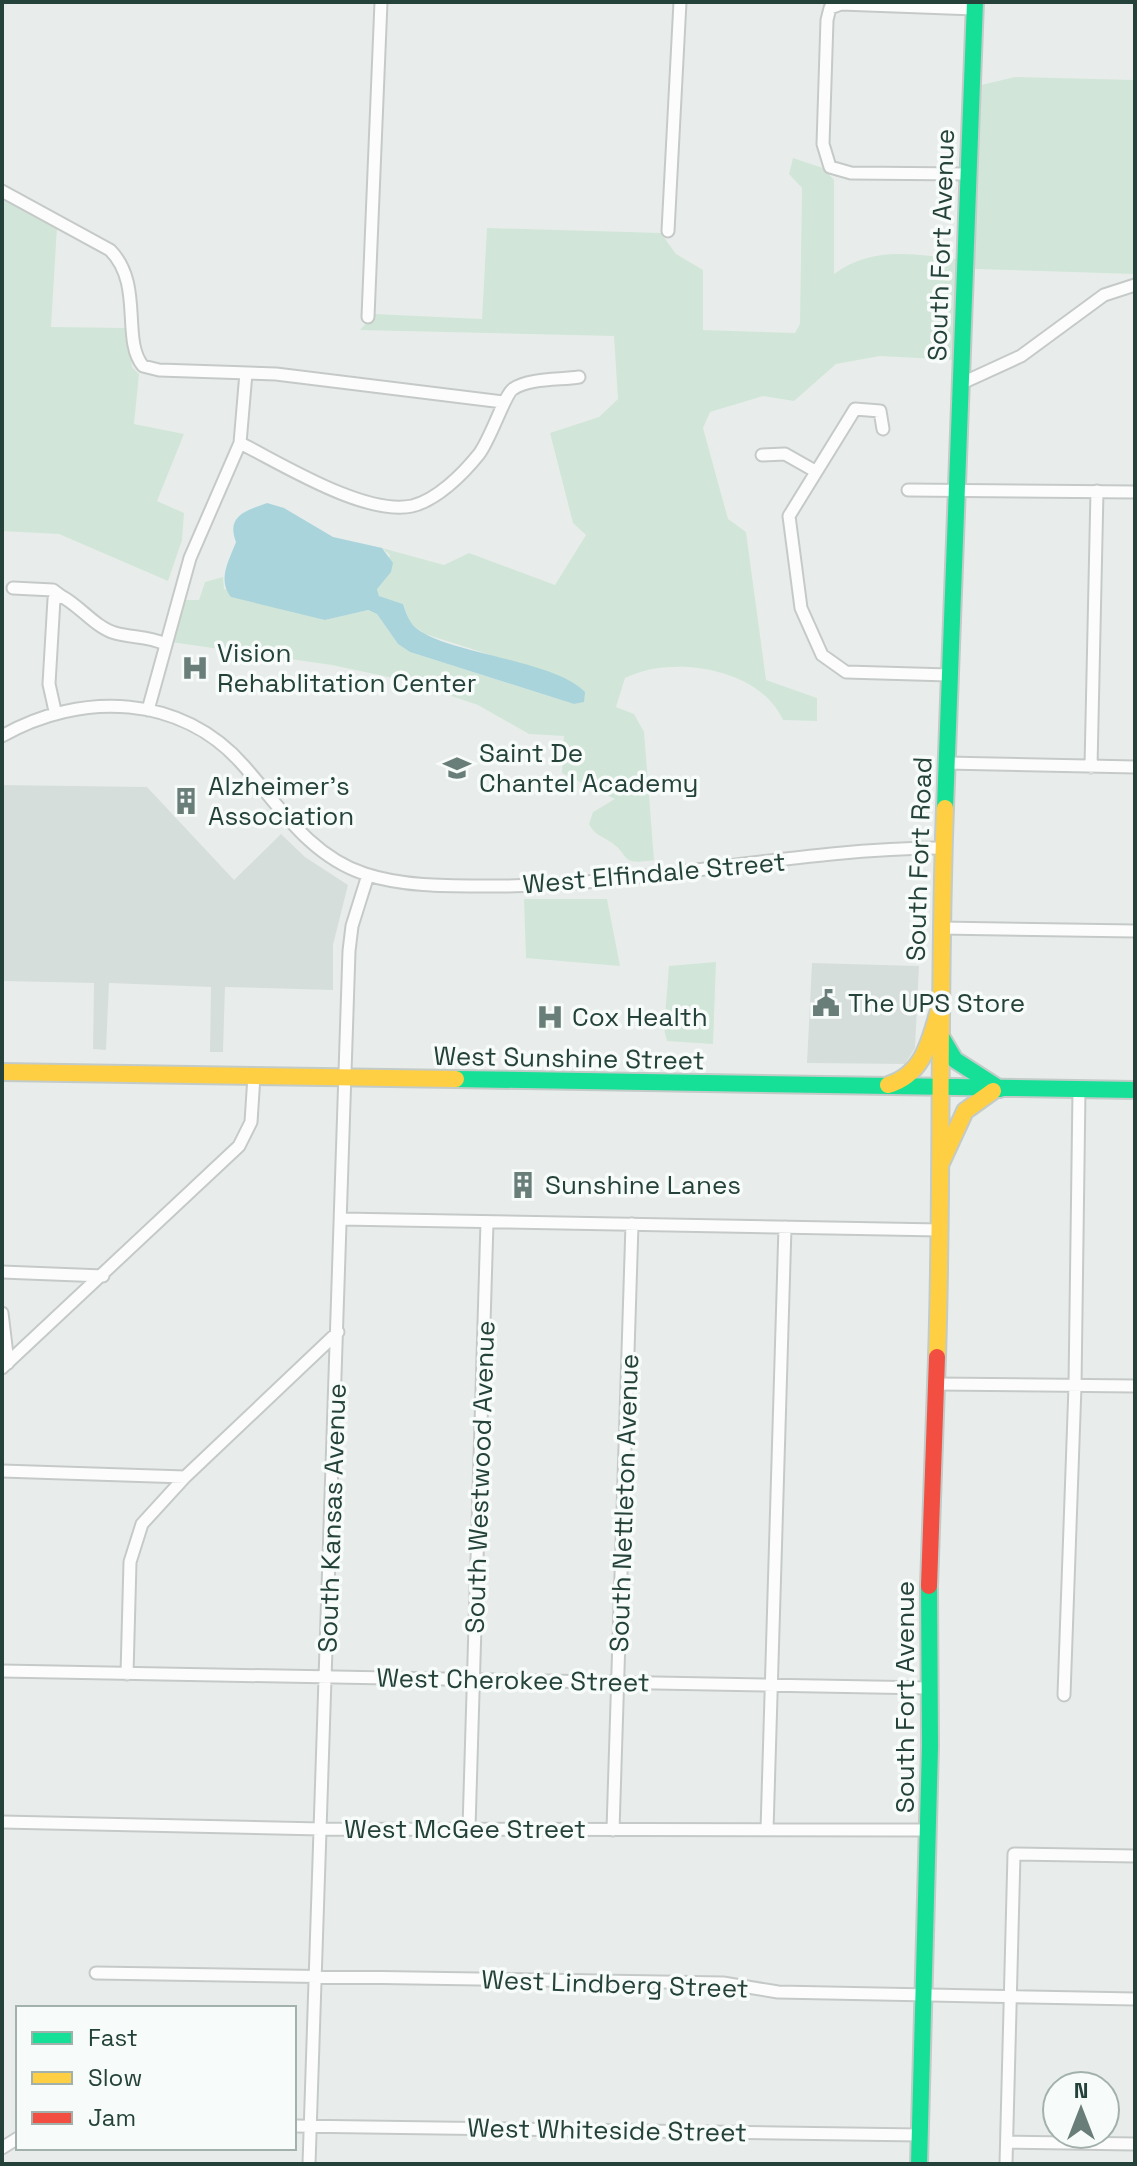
<svg xmlns="http://www.w3.org/2000/svg" width="1137" height="2166" font-family="'Space Grotesk',sans-serif">
<rect width="100%" height="100%" fill="#e8edeb"/>
<path fill="#d6dedb" d="M 2,785 L 147,787 L 234,880 L 281,834 L 305,857 L 348,885 L 333,945 L 333,990 L 225,987 L 223,1052 L 210,1052 L 211,987 L 109,983 L 106,1050 L 93,1049 L 94,983 L 2,981 Z
M 812,963 L 919,966 L 915,1048 L 905,1064 L 807,1063 Z"/>
<path fill="#d1e6d8" d="M 1015,77 L 1135,80 L 1135,274 L 974,269 L 977,86 Z
M 793,158 L 823,168 L 834,180 L 834,274 C 873,246 911,254 956,259 L 956,360 L 880,356 L 836,364 L 794,401 L 763,396 L 710,412 L 703,428 L 728,519 L 746,532 L 766,680 L 817,698 L 817,721 L 783,720 C 760,668 672,654 625,678 L 616,707 L 634,714 L 644,732 L 654,860 C 617,866 632,855 609,841 C 600,835 595,835 589,824 L 593,812 L 615,799 L 562,773 L 564,736 L 529,734 L 478,705 L 407,681 L 332,665 L 171,642 L 185,600 L 199,600 L 205,582 L 223,577 L 224,589 L 325,620 L 367,610 L 377,614 L 398,644 L 410,652 L 574,704 L 583,702 L 500,658 L 425,634 L 410,623 L 403,604 L 379,596 L 377,589 L 390,555 L 382,548 L 444,565 L 469,553 L 555,585 L 586,535 L 573,523 L 550,433 L 599,417 L 618,399 L 614,336 L 360,330 L 374,314 L 482,319 L 487,228 L 661,233 L 676,254 L 703,270 L 703,330 L 795,333 L 800,324 L 802,188 L 789,174 Z
M 2,195 L 57,227 L 51,327 L 127,328 L 132,367 L 139,374 L 134,424 L 184,434 L 157,501 L 184,513 L 182,540 L 168,581 L 59,534 L 2,531 Z
M 524,899 L 607,899 L 620,966 L 526,958 Z
M 716,962 L 713,1044 L 667,1041 L 664,1029 L 669,966 Z"/>
<path fill="#a9d4db" d="M 267,503 L 284,508 L 333,537 L 382,548 L 393,563 L 391,572 L 377,589 L 379,596 L 403,604 C 405,610 407,616 410,621 C 428,653 552,657 585,692 L 584,702 L 574,704 L 410,652 L 398,644 L 377,614 L 368,610 L 325,620 L 231,597 C 217,579 229,561 236,542 C 226,516 245,511 267,503 Z"/>
<g fill="none" stroke-linecap="round" stroke-linejoin="round">
<g stroke="#c5cac8" stroke-width="15">
<path id="street" d="M 967,174 L 851,173 L 830,167 L 823,144 L 827,20 L 830,8 L 841,4 L 975,9
M 2,191 L 110,250 C 144,284 121,340 143,366 L 159,370 L 276,374 L 503,402
M 668,231 L 680,2
M 368,317 L 381,2
M 960,384 L 1021,356 L 1104,295 L 1135,285
M 883,429 L 880,411 L 855,409 L 789,516 L 801,608 L 822,655 L 846,672 L 949,675
M 240,443 C 282,464 365,516 412,506 C 437,500 463,474 479,454 C 491,438 505,394 513,389 C 529,378 560,380 579,377
M 762,455 L 785,454 L 815,471
M 908,490 L 1135,492
M 13,588 L 53,590 L 61,596
M 148,710 L 190,558 L 240,443 L 246,373
M 55,711 L 49,684 L 54,599 L 61,596 C 79,605 96,628 115,633 C 132,638 148,636 165,644
M 2,736 C 81,691 182,694 244,766 C 280,807 310,856 365,874 C 405,887 449,886 491,886 C 643,887 792,848 943,848
M 946,763 L 1135,767
M 1091,767 L 1097,491
M 940,928 L 1135,931
M 341,1219 L 940,1230
M 2,1272 L 103,1276
M 2,1313 L 8,1363
M 2,1368 L 239,1146 L 251,1122 L 254,1076
M 935,1384 L 1135,1386
M 2,1471 L 185,1477
M 2,1671 L 929,1688
M 127,1674 L 130,1562 L 142,1524 L 185,1477 L 338,1332
M 1064,1695 L 1075,1386 L 1079,1090
M 2,1822 L 321,1829 L 928,1830
M 469,1828 L 487,1222
M 613,1830 L 632,1224
M 767,1830 L 785,1227
M 96,1973 L 723,1983 L 778,1992 L 1135,1999
M 294,2126 L 920,2135
M 1007,2142 L 1135,2144
M 2,2148 L 18,2138
M 309,2164 L 349,951 L 352,926 L 368,875
M 1006,2164 L 1014,1854 L 1135,1856"/>
</g>
<g stroke="#c3cbc8" stroke-width="20">
<path id="fast" d="M 945,808 L 975,2
M 939,1033 L 955,1060 L 1000,1089
M 456,1079 L 1135,1090
M 919,2164 L 930,1746 L 929,1586"/>
</g>
<g stroke="#c3cbc8" stroke-width="20">
<path id="slow" d="M 2,1072 L 456,1079
M 888,1085 C 923,1075 930,1041 939,1010
M 941,1163 L 965,1111 L 993,1091
M 937,1357 C 943,1174 938,991 945,808"/>
</g>
<g stroke="#c3cbc8" stroke-width="20">
<path id="jam" d="M 929,1586 L 937,1357"/>
</g>
<use href="#street" stroke="#fcfcfc" stroke-width="11"/>
<use href="#fast" stroke="#16e098" stroke-width="16"/>
<use href="#slow" stroke="#ffcf43" stroke-width="16"/>
<use href="#jam" stroke="#f24e42" stroke-width="16"/>
</g>
<defs>
<g id="hospital-bare" transform="scale(2.16)"><path d="M-5-5h3v3.5h4V-5h3V5h-3V1.5h-4V5h-3Z" fill="#697e78" stroke="#f7fbf9" stroke-width="2.5" paint-order="stroke"/></g>
<g id="school-bare" transform="scale(2.16)"><path d="M0-5L7-2L0 1L-7-2ZM-4 1L0 2.5L4 1V4Q0 6-4 4Z" fill="#697e78" stroke="#f7fbf9" stroke-width="2.5" paint-order="stroke"/></g>
<g id="building-bare" transform="scale(2.16)"><path d="M-4-6H4V6H1V3H-1V6H-4ZM-2.5-4.3h1.7v1.8h-1.7ZM.8-4.3h1.7v1.8H.8ZM-2.5-1h1.7V.8h-1.7ZM.8-1h1.7V.8H.8Z" fill="#697e78" stroke="#f7fbf9" stroke-width="2.5" paint-order="stroke"/></g>
<g id="civic-bare" transform="scale(2.16)"><path d="M-.6-6.5H3V-4.5H.6V-3L4-1V1h2V6H-6V1h2V-1L-.6-3ZM-1.2 2.5V6h2.4V2.5Z" fill="#697e78" stroke="#f7fbf9" stroke-width="2.5" paint-order="stroke"/></g>
</defs>
<g fill-rule="evenodd">
<use href="#hospital-bare" x="195" y="668"/>
<use href="#school-bare" x="457" y="768"/>
<use href="#building-bare" x="186" y="801"/>
<use href="#civic-bare" x="826" y="1003"/>
<use href="#hospital-bare" x="550" y="1017"/>
<use href="#building-bare" x="523" y="1185"/>
</g>
<g text-anchor="middle" stroke-width="7" stroke-linejoin="round" paint-order="stroke">
<g font-size="26" fill="#24423a" stroke="#f7fbf9">
<text transform="translate(941 245) rotate(-88)" y="9">South Fort Avenue</text>
<text transform="translate(919 859) rotate(-88)" y="9">South Fort Road</text>
<text transform="translate(654 873) rotate(-5)" y="9">West Elfindale Street</text>
<text transform="translate(569 1058) rotate(1)" y="9">West Sunshine Street</text>
<text transform="translate(480 1477) rotate(-88)" y="9">South Westwood Avenue</text>
<text transform="translate(624 1503) rotate(-88)" y="9">South Nettleton Avenue</text>
<text transform="translate(332 1518) rotate(-88)" y="9">South Kansas Avenue</text>
<text transform="translate(513 1680) rotate(1)" y="9">West Cherokee Street</text>
<text transform="translate(905 1697) rotate(-90)" y="9">South Fort Avenue</text>
<text x="465" y="1838">West McGee Street</text>
<text transform="translate(615 1984) rotate(2)" y="9">West Lindberg Street</text>
<text transform="translate(607 2130) rotate(1)" y="9">West Whiteside Street</text>
</g>
<g font-size="26" fill="#24423a" stroke="#f7fbf9" text-anchor="start">
<text x="217" y="662">Vision<tspan x="217" dy="30">Rehablitation Center</tspan></text>
<text x="479" y="762">Saint De<tspan x="479" dy="30">Chantel Academy</tspan></text>
<text x="208" y="795">Alzheimer's<tspan x="208" dy="30">Association</tspan></text>
<text x="848" y="1012">The UPS Store</text>
<text x="572" y="1026">Cox Health</text>
<text x="545" y="1194">Sunshine Lanes</text>
</g>
</g>
<rect width="1137" height="2166" fill="none" stroke="#24423a" stroke-width="8"/>
<rect x="16" y="2006" width="280" height="144" fill="#f7fbf9" stroke="#a3b1ad" stroke-width="2"/>
<rect x="32" y="2032" width="40" height="12" fill="#16e098" stroke="#a3b1ad" stroke-width="2"/>
<text x="88" y="2046" font-size="24" fill="#24423a">Fast</text>
<rect x="32" y="2072" width="40" height="12" fill="#ffcf43" stroke="#a3b1ad" stroke-width="2"/>
<text x="88" y="2086" font-size="24" fill="#24423a">Slow</text>
<rect x="32" y="2112" width="40" height="12" fill="#f24e42" stroke="#a3b1ad" stroke-width="2"/>
<text x="88" y="2126" font-size="24" fill="#24423a">Jam</text>
<g transform="translate(1081 2110)"><circle r="38" fill="#f7fbf9" stroke="#a3b1ad" stroke-width="2"/>
<path d="M0-6L14 30L0 20L-14 30Z" fill="#697e78"/>
<text y="-12" font-size="22" font-weight="bold" text-anchor="middle" fill="#24423a">N</text>
</g>
</svg>
